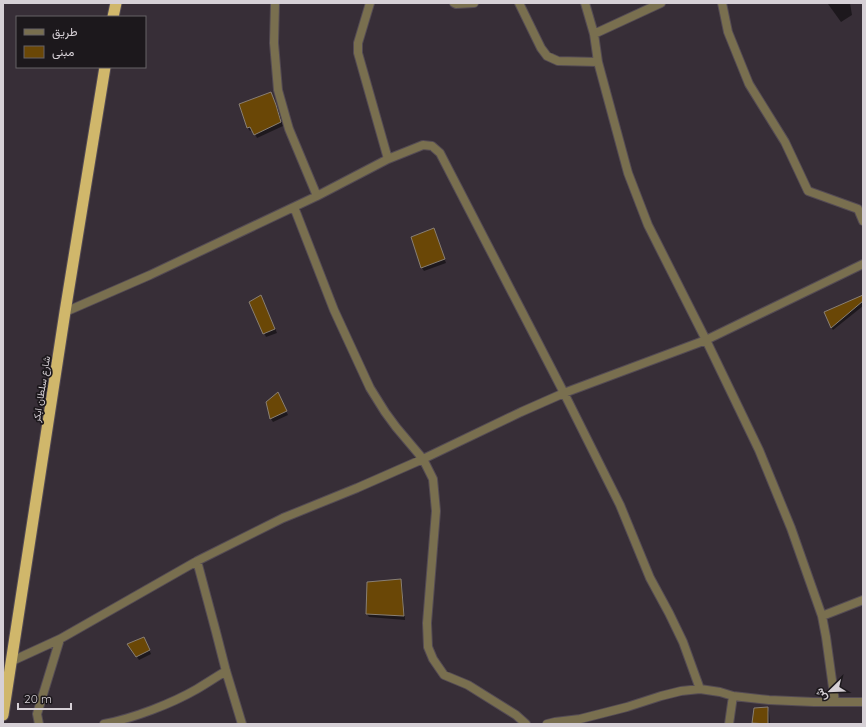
<svg xmlns="http://www.w3.org/2000/svg" width="866" height="727" font-family="Quicksand,Vazirmatn,sans-serif">
<rect width="100%" height="100%" fill="#372e37"/>
<path fill="#0007" d="M 832,3 L 850,3 L 852,15 L 841,22 L 828,4 Z
M 272,96 L 278,109 L 283,126 L 257,138 L 253,130 L 250,131 L 248,128 Z
M 435,233 L 446,263 L 424,271 L 422,268 Z
M 863,296 L 863,306 L 833,330 L 831,327 Z
M 263,300 L 277,333 L 266,337 L 251,302 Z
M 279,397 L 288,415 L 273,422 L 271,419 L 268,402 Z
M 400,580 L 402,583 L 405,620 L 369,617 L 367,614 Z
M 146,642 L 151,654 L 139,660 L 129,644 Z
M 767,708 L 769,712 L 770,724 L 753,724 L 755,709 Z"/>
<path fill="#6a4706" stroke="#887f74" d="M 271,92 L 276,105 L 281,122 L 254,135 L 250,127 L 247,128 L 239,104 Z
M 434,228 L 445,259 L 421,268 L 411,237 Z
M 261,295 L 275,329 L 263,334 L 249,302 Z
M 863,295 L 863,301 L 831,328 L 824,312 Z
M 278,392 L 287,411 L 270,419 L 266,402 Z
M 401,579 L 404,616 L 366,614 L 367,582 Z
M 144,637 L 150,650 L 136,657 L 127,644 Z
M 768,707 L 768,724 L 752,723 L 754,708 Z"/>
<g fill="none" stroke-linecap="round" stroke-linejoin="round">
<g stroke="#544b54" stroke-width="10">
<path id="minor" d="M 275,3 L 274,43 L 278,90 L 289,129 L 317,196
M 370,3 L 358,43 L 358,53 L 388,159
M 454,3 L 456,4 L 474,3
M 519,3 L 541,48 L 547,56 L 558,61 L 598,62
M 585,3 L 594,34 L 598,62 L 628,173 L 648,225 L 706,340 L 759,450 L 791,528 L 822,616 L 826,637 L 835,702
M 722,3 L 728,32 L 749,84 L 785,142 L 808,191 L 858,209 L 863,221
M 594,34 L 661,3
M 294,207 L 334,310 L 370,388 L 385,412 L 396,427 L 423,459 L 433,479 L 436,511 L 427,623 L 428,647 L 433,659 L 444,675 L 468,685 L 516,715 L 526,724
M 65,312 L 150,275 L 317,196 L 388,159 L 423,145 L 432,146 L 440,153 L 564,393 L 620,505 L 650,578 L 669,613 L 683,642 L 700,689
M 197,561 L 216,632 L 226,671 L 242,724
M 822,616 L 863,600
M 12,661 L 60,639 L 197,561 L 283,518 L 357,488 L 423,459 L 521,412 L 564,393 L 706,340 L 863,264
M 39,724 L 37,714 L 60,639
M 104,724 C 134,718 171,704 197,689 C 207,683 216,677 226,671
M 547,724 L 555,722 L 580,719 L 627,707 L 661,696 L 681,691 L 700,689 L 720,692 L 733,696 L 769,700 L 814,702 L 863,702
M 729,724 L 733,696"/>
</g>
<g stroke="#544b54" stroke-width="13">
<path id="trunk" d="M 113,17 L 116,3
M 3,715 L 65,312 L 105,67"/>
</g>
<use href="#minor" stroke="#796f4f" stroke-width="8"/>
<use href="#trunk" stroke="#d0b76b" stroke-width="11"/>
</g>
<g text-anchor="middle" stroke-width="3.5" stroke-linejoin="round" paint-order="stroke">
<g font-size="10" fill="#d6d0d6" stroke="#1c181c">
<text transform="translate(41 389) rotate(-81)" y="4">شارع سلطان ابكر</text>
</g>
</g>
<rect width="866" height="727" fill="none" stroke="#d6d0d6" stroke-width="8"/>
<rect x="16" y="16" width="130" height="52" fill="#1c181c" stroke="#666266"/>
<rect x="24" y="29" width="20" height="6" fill="#796f4f" stroke="#666266"/>
<text x="52" y="36" font-size="12" fill="#d6d0d6">طريق</text>
<rect x="24" y="46" width="20" height="12" fill="#6a4706" stroke="#666266"/>
<text x="52" y="56" font-size="12" fill="#d6d0d6">مبنى</text>
<g transform="translate(830 691) rotate(247)" stroke="#1c181c" stroke-width="3" paint-order="stroke">
<path d="M0-3L7 15L0 10L-7 15Z" fill="#d6d0d6"/>
<text y="-6" font-size="11" font-weight="bold" text-anchor="middle" fill="#d6d0d6">ش</text>
</g>
<path d="M18 703v6h53v-6" fill="none" stroke="#d6d0d6" stroke-width="2"/>
<text x="24" y="703" font-size="12" fill="#d6d0d6" stroke="#1c181c" stroke-width="3" paint-order="stroke">20 m</text>
</svg>
